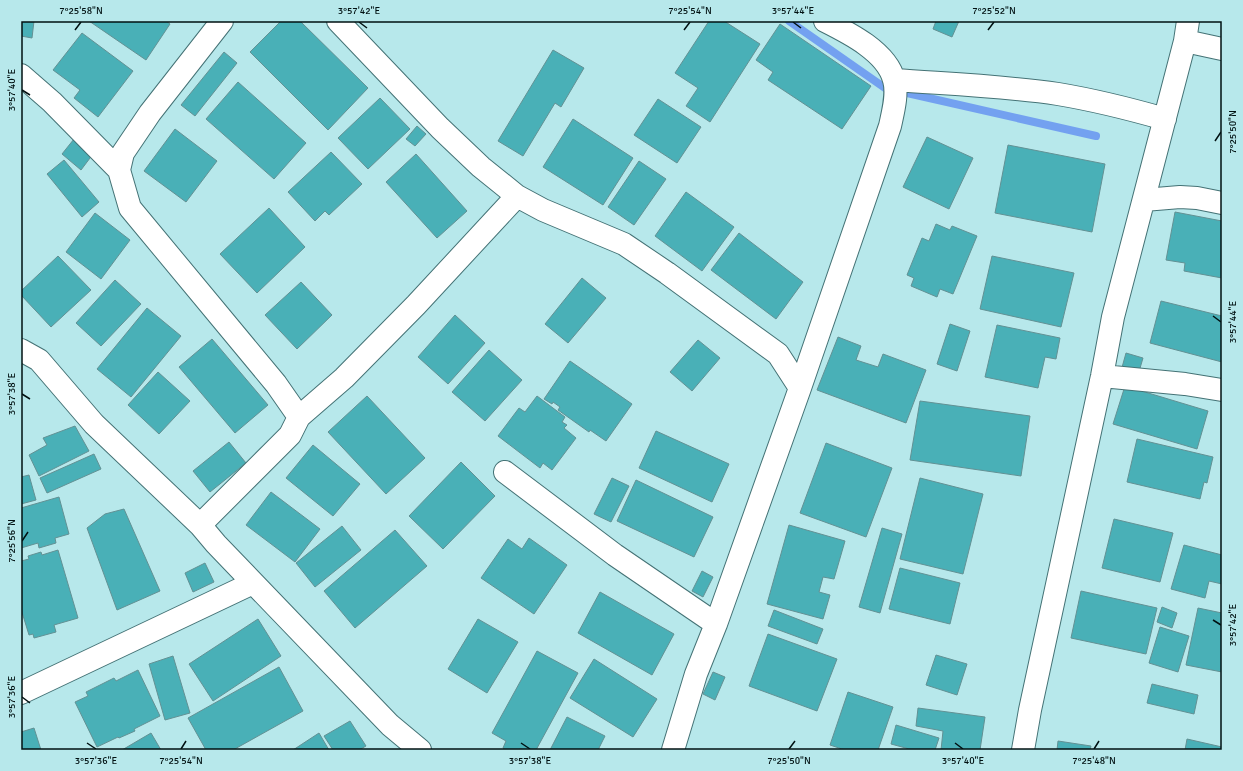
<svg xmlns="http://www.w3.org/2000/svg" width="1243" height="771" font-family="Signika,sans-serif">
<rect width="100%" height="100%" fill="#b7e8eb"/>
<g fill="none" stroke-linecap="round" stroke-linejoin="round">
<path stroke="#73a1f0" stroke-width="8" d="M 789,21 L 885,88 L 1096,136"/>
</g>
<path fill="#49b0b7" stroke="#629194" d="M 21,21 L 34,21 L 32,38 L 21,36 Z
M 89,21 L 166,21 L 170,24 L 146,60 Z
M 281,21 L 300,21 L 368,88 L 328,130 L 250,52 Z
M 709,21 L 724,21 L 760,44 L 710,122 L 686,106 L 698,88 L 675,73 Z
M 936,21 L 959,21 L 952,37 L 933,29 Z
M 780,24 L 871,86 L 842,129 L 768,80 L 773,72 L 756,60 Z
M 82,33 L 133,71 L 98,117 L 74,98 L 80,90 L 53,70 Z
M 553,50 L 584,68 L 561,107 L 555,103 L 523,156 L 498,141 Z
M 224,52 L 237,63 L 195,116 L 181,105 Z
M 238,82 L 306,143 L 274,179 L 206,119 Z
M 380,98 L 410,129 L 368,169 L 338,138 Z
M 658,99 L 701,127 L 677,163 L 634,135 Z
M 573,119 L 633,158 L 603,205 L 543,167 Z
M 417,126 L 426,134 L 415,146 L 406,139 Z
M 175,129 L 217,161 L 186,202 L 144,171 Z
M 927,137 L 973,158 L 949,209 L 903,187 Z
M 74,139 L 93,154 L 81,170 L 62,154 Z
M 1008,145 L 1105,164 L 1092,232 L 995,213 Z
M 331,152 L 362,184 L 329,215 L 325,211 L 315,221 L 288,192 Z
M 416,154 L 467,211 L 437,238 L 386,182 Z
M 64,160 L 99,202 L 82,217 L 47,174 Z
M 639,161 L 666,179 L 634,225 L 608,207 Z
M 686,192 L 734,227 L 702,271 L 655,236 Z
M 269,208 L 305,247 L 257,293 L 220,254 Z
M 1175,212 L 1222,221 L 1222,278 L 1184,271 L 1185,263 L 1166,260 Z
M 95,213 L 130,240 L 101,279 L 66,252 Z
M 936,224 L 950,230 L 952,226 L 977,236 L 953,294 L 940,289 L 937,297 L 911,286 L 914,278 L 907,275 L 922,238 L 929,241 Z
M 739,233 L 803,282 L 776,319 L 711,270 Z
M 58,256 L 91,290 L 51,327 L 21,295 L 21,291 Z
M 992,256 L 1074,273 L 1061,327 L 980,309 Z
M 582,278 L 606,298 L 568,343 L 545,324 Z
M 115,280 L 141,304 L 101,346 L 76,323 Z
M 301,282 L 332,315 L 297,349 L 265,315 Z
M 1161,301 L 1222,316 L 1222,362 L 1150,343 Z
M 147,308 L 181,336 L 131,397 L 97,369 Z
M 455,315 L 485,343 L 448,384 L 418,357 Z
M 950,324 L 970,331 L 957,371 L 937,364 Z
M 997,325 L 1060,338 L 1056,359 L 1045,357 L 1038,388 L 985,377 Z
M 838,337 L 861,346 L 856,360 L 878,367 L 883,354 L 926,370 L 906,423 L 817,390 Z
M 212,339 L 268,405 L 235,433 L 179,367 Z
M 698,340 L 720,358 L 692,391 L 670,372 Z
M 489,350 L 522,380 L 485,421 L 452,392 Z
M 1126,353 L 1143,358 L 1138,375 L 1121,371 Z
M 570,361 L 632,404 L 606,441 L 590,430 L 589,432 L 558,410 L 560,407 L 553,402 L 552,404 L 544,399 Z
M 158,372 L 190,401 L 159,434 L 128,405 Z
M 1125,386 L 1208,411 L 1197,449 L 1113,424 Z
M 367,396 L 425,458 L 386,494 L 328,432 Z
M 537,396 L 565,417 L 562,422 L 567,425 L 564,428 L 576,438 L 552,470 L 543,463 L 540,468 L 498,436 L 519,408 L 525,412 Z
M 920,401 L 1030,416 L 1021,476 L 910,460 Z
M 75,426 L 89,451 L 39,476 L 29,455 L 47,445 L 43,438 Z
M 656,431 L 729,464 L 712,502 L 639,468 Z
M 1137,439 L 1213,457 L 1207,483 L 1204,482 L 1200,499 L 1127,482 Z
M 229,442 L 246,463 L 210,492 L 193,471 Z
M 826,443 L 892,468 L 866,537 L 800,513 Z
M 313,445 L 360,484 L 333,516 L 286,478 Z
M 94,454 L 101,469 L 47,493 L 40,478 Z
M 461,462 L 495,496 L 443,549 L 409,516 Z
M 29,475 L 36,500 L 21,504 L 21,477 Z
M 612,478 L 629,486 L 611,522 L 594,514 Z
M 920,478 L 983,494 L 963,574 L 900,559 Z
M 636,480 L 713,517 L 694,557 L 617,521 Z
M 271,492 L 320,529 L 295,562 L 246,525 Z
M 59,497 L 69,534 L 55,538 L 56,543 L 39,548 L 38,543 L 21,548 L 21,508 Z
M 124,509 L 160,591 L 117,610 L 87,528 L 105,514 Z
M 1114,519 L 1173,533 L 1160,582 L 1102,568 Z
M 789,525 L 845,541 L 834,579 L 823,577 L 819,592 L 830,595 L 823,619 L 767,604 Z
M 342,526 L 361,550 L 315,587 L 296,563 Z
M 882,528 L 902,534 L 880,613 L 859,607 Z
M 395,530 L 427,566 L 355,628 L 324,591 Z
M 529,538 L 567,565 L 534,614 L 481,578 L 508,539 L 522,549 Z
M 1184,545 L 1222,555 L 1222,584 L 1209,581 L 1205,598 L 1171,589 Z
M 58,550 L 78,618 L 54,625 L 56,632 L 34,638 L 33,634 L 29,635 L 21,609 L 21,561 L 29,559 L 28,556 L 41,552 L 42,555 Z
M 205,563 L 214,582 L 193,592 L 185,573 Z
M 900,568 L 960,583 L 950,624 L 889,609 Z
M 702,571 L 713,577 L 703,597 L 692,591 Z
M 1081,591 L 1157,608 L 1146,654 L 1071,638 Z
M 600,592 L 674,634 L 652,675 L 578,633 Z
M 1162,607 L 1177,613 L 1172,628 L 1157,622 Z
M 1198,608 L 1222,613 L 1222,672 L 1186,665 Z
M 774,610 L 823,629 L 817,644 L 768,626 Z
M 258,619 L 281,656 L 213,701 L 189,664 Z
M 478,619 L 518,642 L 487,693 L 448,669 Z
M 1160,627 L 1189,636 L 1178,672 L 1149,663 Z
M 768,634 L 837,659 L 817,711 L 749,686 Z
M 537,651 L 578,673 L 536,750 L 523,750 L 520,748 L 519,750 L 506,750 L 503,748 L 506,741 L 492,733 Z
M 936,655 L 967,664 L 957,695 L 926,685 Z
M 173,656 L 190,713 L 165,720 L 149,664 Z
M 594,659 L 657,699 L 633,737 L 570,698 Z
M 279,667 L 303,711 L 233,750 L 206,750 L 188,718 Z
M 138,670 L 160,716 L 134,729 L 135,731 L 119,738 L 118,737 L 97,747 L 75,702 L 88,696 L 86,692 L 114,678 L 116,681 Z
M 713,672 L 725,677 L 715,700 L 703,694 Z
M 1152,684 L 1198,695 L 1194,714 L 1147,703 Z
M 848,692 L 893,707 L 878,750 L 845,750 L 830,745 Z
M 918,708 L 985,717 L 980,750 L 941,750 L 943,731 L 916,726 Z
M 567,717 L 605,736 L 598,750 L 550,750 Z
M 350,721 L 366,746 L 359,750 L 333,750 L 324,736 Z
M 896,725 L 939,738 L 935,750 L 913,750 L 891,744 Z
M 34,728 L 41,750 L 21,750 L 21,732 Z
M 151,733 L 161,750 L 122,750 Z
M 319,733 L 329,750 L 293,750 Z
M 1187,739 L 1222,747 L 1222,750 L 1185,750 Z
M 1058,741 L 1091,746 L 1090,750 L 1057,750 Z"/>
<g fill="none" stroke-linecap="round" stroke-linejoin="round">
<g stroke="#447275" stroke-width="24">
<path id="minor" d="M 338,21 L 440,128 L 481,167 L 517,196 L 543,210 L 624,244 L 667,273 L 778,354 L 800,388
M 1185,41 L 1222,49
M 21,75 L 52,102 L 119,170
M 895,80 C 949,84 1004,86 1058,94 C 1094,100 1130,109 1165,119
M 1144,200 L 1180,197 L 1197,198 L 1222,203
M 21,350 L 39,360 L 94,424 L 200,525 L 216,544 L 390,725 L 420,750
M 1102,376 L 1185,384 L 1222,390
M 299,417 L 344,378 L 416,305 L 517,196
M 505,472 L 615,555 L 716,624
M 200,525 L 290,435 L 299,417 L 276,384 L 130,208 L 119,170 L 123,153 L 150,113 L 222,21
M 21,693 L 253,583
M 673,750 L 696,674 L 716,624 L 800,388 L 890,126 C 893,112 898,94 894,80 C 887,52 849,33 825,21
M 1023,750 L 1030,710 L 1102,376 L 1113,317 L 1185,41 L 1188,21"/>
</g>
<use href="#minor" stroke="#fff" stroke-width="22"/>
</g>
<path fill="none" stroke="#011112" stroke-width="1.5" d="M 359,22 L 367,28M 793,22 L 801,28M 75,30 L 81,22M 684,30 L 690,22M 988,30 L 994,22M 22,90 L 30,95M 1215,141 L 1221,132M 1213,316 L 1221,322M 22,394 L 30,399M 22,541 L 28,532M 1213,620 L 1221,625M 22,697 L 30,703M 87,743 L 96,749M 521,743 L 530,749M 955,743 L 963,749M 181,749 L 186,741M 789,749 L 795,741M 1094,749 L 1099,741"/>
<rect width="1243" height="771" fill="none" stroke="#b7e8eb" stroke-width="44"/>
<rect x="22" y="22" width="1199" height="727" fill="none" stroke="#011112" stroke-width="1.5"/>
<g font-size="10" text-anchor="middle" fill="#011112">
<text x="81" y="14">7°25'58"N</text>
<text x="359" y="14">3°57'42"E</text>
<text x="690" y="14">7°25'54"N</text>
<text x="793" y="14">3°57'44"E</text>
<text x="994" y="14">7°25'52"N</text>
<text transform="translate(11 90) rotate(-90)" y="4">3°57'40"E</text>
<text transform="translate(1232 132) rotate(-90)" y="4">7°25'50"N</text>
<text transform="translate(1232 322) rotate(-90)" y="4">3°57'44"E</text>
<text transform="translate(11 394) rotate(-90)" y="4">3°57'38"E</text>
<text transform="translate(11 541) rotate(-90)" y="4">7°25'56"N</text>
<text transform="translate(1232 625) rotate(-90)" y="4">3°57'42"E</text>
<text transform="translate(11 697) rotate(-90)" y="4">3°57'36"E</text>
<text x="96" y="764">3°57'36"E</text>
<text x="181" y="764">7°25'54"N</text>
<text x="530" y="764">3°57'38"E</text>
<text x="789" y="764">7°25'50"N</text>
<text x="963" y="764">3°57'40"E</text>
<text x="1094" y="764">7°25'48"N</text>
</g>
</svg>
